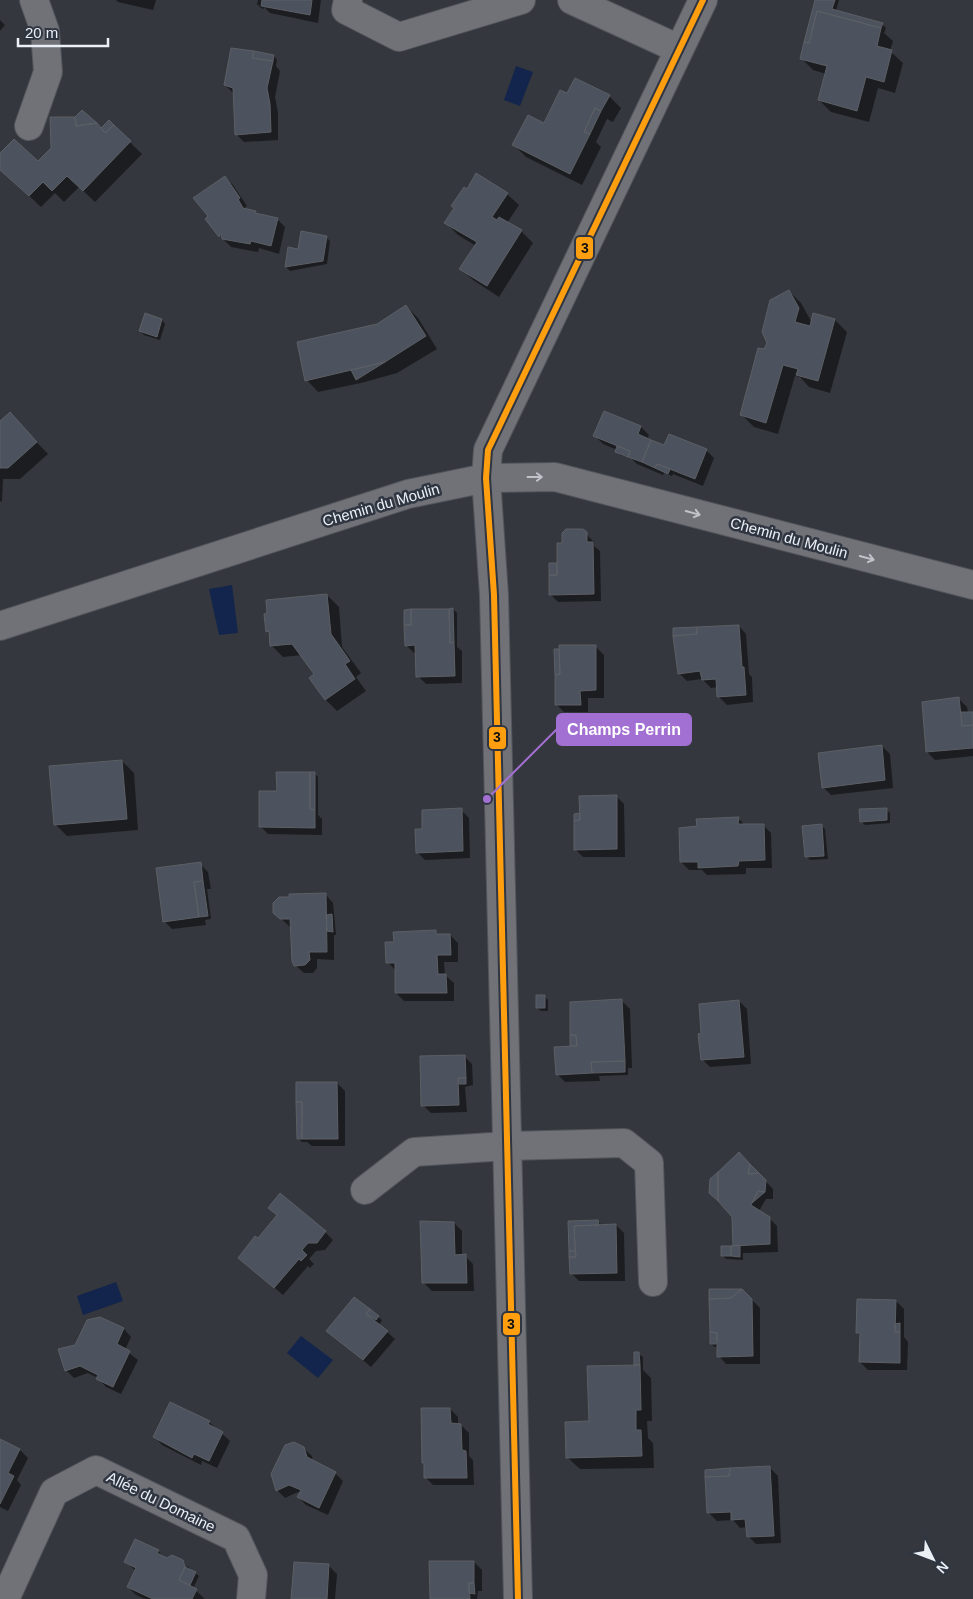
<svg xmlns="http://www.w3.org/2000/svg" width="973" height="1599" font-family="Arial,sans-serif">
<rect width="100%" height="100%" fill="#34373d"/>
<path fill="#13254c" d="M 516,66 L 533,72 L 520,106 L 504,100 Z
M 232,585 L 238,633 L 219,635 L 209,589 Z
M 116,1282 L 123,1301 L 83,1315 L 77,1296 Z
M 301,1336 L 333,1360 L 318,1378 L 287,1353 Z"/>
<path fill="#0007" d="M 116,0 L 156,0 L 153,10 L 118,2 Z
M 258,0 L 321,0 L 318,23 L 270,13 L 264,7 L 264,9 L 261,8 L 257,4 Z
M 817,0 L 839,0 L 836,11 L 882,24 L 886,28 L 884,33 L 893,41 L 890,51 L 903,63 L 895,93 L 878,88 L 869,122 L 831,112 L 819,100 L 826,74 L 813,70 L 801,58 Z
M 0,20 L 5,25 L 0,31 Z
M 274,56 L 277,60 L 276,66 L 280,71 L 275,97 L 278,113 L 278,140 L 244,142 L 236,134 L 233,93 L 225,85 Z
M 567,95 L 609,96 L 621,108 L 613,122 L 607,119 L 596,142 L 601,147 L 582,185 L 526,157 L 514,145 L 544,125 Z
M 109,122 L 142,154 L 95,202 L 79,187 L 64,202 L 55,193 L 41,207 L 0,168 L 0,155 L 38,163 L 105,134 Z
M 225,177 L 233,185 L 247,206 L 245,207 L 247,210 L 255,212 L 258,215 L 277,219 L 285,227 L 279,254 L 259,248 L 258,252 L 231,247 L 220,236 L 209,216 Z
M 467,190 L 507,194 L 519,205 L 507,223 L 521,231 L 533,243 L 499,297 L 473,280 L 461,269 L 476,246 L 458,235 L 446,223 Z
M 326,237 L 330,241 L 327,264 L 290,271 L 286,267 L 289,249 L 299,250 Z
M 789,291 L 801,303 L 812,323 L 814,315 L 835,320 L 847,332 L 830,393 L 809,387 L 800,377 L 795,376 L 778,434 L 754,427 L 742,415 Z
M 406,306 L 418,318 L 437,349 L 397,373 L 361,383 L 318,392 L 307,380 L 378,325 Z
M 146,315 L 162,320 L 165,324 L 160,340 L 144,335 L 140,331 Z
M 604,413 L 641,427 L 649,435 L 647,439 L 665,447 L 706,450 L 714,458 L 703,486 L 673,474 L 672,476 L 664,473 L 663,475 L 637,464 L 631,458 L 620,455 L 617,451 L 617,450 L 603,444 L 595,436 Z
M 0,423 L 21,426 L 48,454 L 20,479 L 3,479 L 2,501 L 0,502 Z
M 582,530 L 594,542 L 594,546 L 600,551 L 601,601 L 558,602 L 550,594 L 564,544 Z
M 327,595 L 339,607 L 342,647 L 361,673 L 356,677 L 366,691 L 337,711 L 326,700 L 316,674 L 302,655 L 283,657 L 271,645 L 270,634 L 267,631 L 268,614 Z
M 453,609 L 457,613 L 457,647 L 462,651 L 462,683 L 426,684 L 418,676 L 416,653 L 414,653 L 406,645 Z
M 739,626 L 746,634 L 749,674 L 752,677 L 753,702 L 727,705 L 719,697 L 718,687 L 711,688 L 702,679 L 687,681 L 679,673 Z
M 596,647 L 604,655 L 604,698 L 588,698 L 588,712 L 564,712 L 556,704 L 558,650 L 561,652 Z
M 959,699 L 967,707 L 968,713 L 973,713 L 973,756 L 935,760 L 927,752 Z
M 882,746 L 890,754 L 893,788 L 831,795 L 823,787 Z
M 122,761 L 134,773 L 138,830 L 67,836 L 55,824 Z
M 314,773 L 318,777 L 318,815 L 322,819 L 322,835 L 268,834 L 260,826 L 278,793 Z
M 616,796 L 624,804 L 625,857 L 583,857 L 575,849 L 579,814 Z
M 886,809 L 890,813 L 890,823 L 865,825 L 861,821 Z
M 461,810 L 469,818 L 470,858 L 425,860 L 417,852 L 423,830 Z
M 738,818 L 745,825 L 763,825 L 771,833 L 772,868 L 746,868 L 746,874 L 707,875 L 702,870 L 689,870 L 681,862 L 699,827 Z
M 821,825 L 825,829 L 828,859 L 810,860 L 806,856 Z
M 200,864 L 208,872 L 211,889 L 207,889 L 211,919 L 205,920 L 206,925 L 172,929 L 164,921 Z
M 326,895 L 333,903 L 336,935 L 334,935 L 334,960 L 317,959 L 317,968 L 313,973 L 304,973 L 295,965 L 292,927 L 290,927 L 274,912 Z
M 435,932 L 439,935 L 450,935 L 458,943 L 458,962 L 444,962 L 445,975 L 454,983 L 454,1001 L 404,1001 L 396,993 L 396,971 L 388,962 L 395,943 Z
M 544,996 L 548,1000 L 548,1011 L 541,1011 L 537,1008 Z
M 622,1001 L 630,1009 L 632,1068 L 628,1068 L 628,1075 L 599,1076 L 600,1081 L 565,1082 L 557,1074 L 573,1047 L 572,1045 Z
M 739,1001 L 747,1009 L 751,1064 L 710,1067 L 702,1059 Z
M 464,1056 L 472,1064 L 473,1085 L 465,1087 L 467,1112 L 431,1113 L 423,1105 Z
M 337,1083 L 345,1091 L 345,1146 L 312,1146 L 307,1142 L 302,1142 L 298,1138 Z
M 739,1154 L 773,1189 L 773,1199 L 766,1199 L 759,1211 L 769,1218 L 777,1226 L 778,1252 L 743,1253 L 743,1260 L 726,1259 L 722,1255 L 734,1246 Z
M 270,1208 L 325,1232 L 333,1240 L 325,1250 L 316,1251 L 309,1259 L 314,1264 L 310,1268 L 308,1266 L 283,1295 L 239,1258 L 258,1240 L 278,1216 Z
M 598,1221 L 602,1225 L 616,1225 L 624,1233 L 625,1281 L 579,1281 L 571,1273 L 569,1222 Z
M 454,1223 L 462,1231 L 462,1256 L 465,1256 L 473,1264 L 474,1291 L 432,1291 L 424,1283 Z
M 710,1290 L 742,1290 L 760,1308 L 760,1364 L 726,1364 L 719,1356 L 718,1347 L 715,1347 L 711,1344 Z
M 354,1298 L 382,1320 L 379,1325 L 395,1339 L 371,1367 L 327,1330 Z
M 896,1301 L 904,1309 L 904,1337 L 908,1342 L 907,1370 L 868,1370 L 860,1362 L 861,1336 L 857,1332 Z
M 100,1318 L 124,1329 L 131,1337 L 125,1350 L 138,1360 L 121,1394 L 106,1387 L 98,1378 L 88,1373 L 74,1378 L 66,1370 L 76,1346 Z
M 639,1354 L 643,1357 L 643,1370 L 651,1378 L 652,1421 L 647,1421 L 648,1438 L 653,1443 L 654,1468 L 580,1469 L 568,1458 L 590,1422 L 637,1367 L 636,1365 Z
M 450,1409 L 458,1417 L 458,1425 L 461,1425 L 469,1433 L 469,1456 L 473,1460 L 474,1485 L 433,1485 L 425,1477 L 425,1465 L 423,1463 Z
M 209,1422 L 230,1441 L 217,1468 L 202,1461 L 201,1465 L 162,1445 L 155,1437 Z
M 0,1441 L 20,1450 L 28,1458 L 17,1480 L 21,1485 L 8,1511 L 0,1507 Z
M 303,1448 L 312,1456 L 313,1462 L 335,1473 L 343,1481 L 328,1515 L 306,1505 L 298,1497 L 300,1493 L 298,1492 L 285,1498 L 277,1490 Z
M 770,1468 L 778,1476 L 781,1543 L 756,1544 L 748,1536 L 747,1527 L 740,1528 L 733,1520 L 717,1521 L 709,1513 Z
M 158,1551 L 167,1560 L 182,1561 L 185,1565 L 175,1585 L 177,1586 L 187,1566 L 199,1576 L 193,1588 L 204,1598 L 203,1599 L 145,1599 L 136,1595 L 128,1587 L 136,1571 L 126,1562 Z
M 474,1562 L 482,1570 L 482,1591 L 478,1591 L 477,1599 L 431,1599 Z
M 329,1566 L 337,1574 L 335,1599 L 292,1599 Z"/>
<path fill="#4c525e" stroke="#5c5f64" d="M 262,0 L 312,0 L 310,15 L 261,6 Z
M 815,0 L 835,0 L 832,9 L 883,23 L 881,28 L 817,11 L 809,43 L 804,42 Z
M 817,11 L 881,28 L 877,46 L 892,50 L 884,82 L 866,77 L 857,111 L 818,100 L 827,66 L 800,59 L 804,42 L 809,43 Z
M 231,48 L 254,51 L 252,58 L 273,61 L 267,88 L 270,104 L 271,132 L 235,135 L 233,88 L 224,85 Z
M 254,51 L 274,55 L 273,61 L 252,58 Z
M 575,78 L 610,95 L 601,111 L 595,108 L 584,132 L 590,134 L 570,174 L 512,145 L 528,115 L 544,123 L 560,90 L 567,93 Z
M 595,108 L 601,111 L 590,134 L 584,132 Z
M 82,110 L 97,123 L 76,126 L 75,117 Z
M 50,117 L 75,117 L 76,126 L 97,123 L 105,133 L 114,125 L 131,141 L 83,191 L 67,176 L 52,191 L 43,182 L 29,196 L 0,170 L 0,153 L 14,139 L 38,161 L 51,148 Z
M 109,120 L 114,125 L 105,133 L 101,128 Z
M 476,173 L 508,193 L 492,217 L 497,220 L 499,217 L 522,230 L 487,286 L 459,269 L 477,242 L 444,223 L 454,208 L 451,206 L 464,187 L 467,189 Z
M 225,176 L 240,198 L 238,199 L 243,208 L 256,211 L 255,213 L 278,218 L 271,246 L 251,241 L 250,244 L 222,239 L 221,234 L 219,237 L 205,219 L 208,216 L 193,198 Z
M 301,231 L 327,236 L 323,261 L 285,267 L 288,247 L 298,249 Z
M 789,290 L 799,308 L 795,322 L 810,326 L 813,313 L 835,319 L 818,381 L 796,375 L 798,369 L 783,365 L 766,423 L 740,415 L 758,348 L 764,349 L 767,343 L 762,332 L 770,300 Z
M 406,305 L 426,336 L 385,362 L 305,381 L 297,342 L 377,324 Z
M 145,313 L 162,319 L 157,337 L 139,331 Z
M 385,362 L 356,380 L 351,370 Z
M 604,411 L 641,426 L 638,434 L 651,440 L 642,462 L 628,457 L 630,451 L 593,436 Z
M 10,412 L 37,442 L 8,468 L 0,468 L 0,421 Z
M 669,434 L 707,449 L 695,479 L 657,464 L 655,468 L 642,462 L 651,440 L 664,445 Z
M 617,446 L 630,451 L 628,457 L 615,452 Z
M 657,464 L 670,469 L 668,474 L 655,468 Z
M 566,529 L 583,529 L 587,532 L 587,542 L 593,542 L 594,594 L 549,595 L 549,575 L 557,575 L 557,543 L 562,543 L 562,533 Z
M 549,563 L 557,563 L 557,575 L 549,575 Z
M 327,594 L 331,634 L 350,661 L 345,664 L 355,679 L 325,700 L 309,678 L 314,674 L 292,644 L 270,646 L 269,631 L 266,632 L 264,614 L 267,613 L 266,600 Z
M 453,608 L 454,642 L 450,643 L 449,609 Z
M 411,609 L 449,609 L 450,643 L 454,642 L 455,676 L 416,677 L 415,645 L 405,646 L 404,625 L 411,625 Z
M 411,609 L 411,625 L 404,625 L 404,610 Z
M 739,625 L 742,667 L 744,667 L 746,695 L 717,697 L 716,679 L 702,680 L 700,671 L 678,674 L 673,636 L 697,634 L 697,627 Z
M 697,627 L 697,634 L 673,636 L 673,628 Z
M 559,645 L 596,645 L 596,690 L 580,691 L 581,705 L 555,705 L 555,675 L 560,674 Z
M 554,649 L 559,649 L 560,674 L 555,675 Z
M 959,697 L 962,726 L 973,725 L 973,748 L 926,752 L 922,702 Z
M 961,712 L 973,712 L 973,725 L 962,726 Z
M 882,745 L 885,780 L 822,788 L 818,753 Z
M 122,760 L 127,819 L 54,825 L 49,766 Z
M 276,772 L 310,772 L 310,809 L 315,810 L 315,828 L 259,827 L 259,791 L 277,791 Z
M 310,772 L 315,772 L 315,810 L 310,809 Z
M 617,795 L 617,849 L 574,850 L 574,821 L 580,820 L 579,796 Z
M 462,808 L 463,851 L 416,853 L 415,829 L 422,829 L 422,810 Z
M 887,808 L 887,820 L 860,822 L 859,809 Z
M 580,813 L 580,820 L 574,821 L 574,814 Z
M 739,817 L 738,824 L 764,824 L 765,860 L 739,861 L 738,866 L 698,868 L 698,862 L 680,862 L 679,828 L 697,826 L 696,819 Z
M 822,824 L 824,856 L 805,857 L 802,826 Z
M 201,862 L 203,881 L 194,882 L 199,917 L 163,922 L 156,868 Z
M 203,881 L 208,916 L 199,917 L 194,882 Z
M 326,893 L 327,952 L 309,952 L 310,960 L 305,965 L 294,966 L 292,961 L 290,919 L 280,919 L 273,913 L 273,903 L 279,897 L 289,897 L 289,894 Z
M 332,914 L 333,932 L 327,931 L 326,915 Z
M 436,930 L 436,934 L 450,934 L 451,955 L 437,955 L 438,974 L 446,974 L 447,993 L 395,993 L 395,963 L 386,963 L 385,942 L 394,942 L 393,932 Z
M 536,995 L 545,995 L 545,1008 L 536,1008 Z
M 622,999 L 625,1061 L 591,1062 L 592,1073 L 556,1075 L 554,1047 L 577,1046 L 576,1035 L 570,1035 L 570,1002 Z
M 739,1000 L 744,1057 L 701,1060 L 698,1034 L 701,1033 L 699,1004 Z
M 570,1035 L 576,1035 L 577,1046 L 570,1046 Z
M 465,1055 L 466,1078 L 458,1078 L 459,1105 L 421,1106 L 420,1056 Z
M 625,1061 L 625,1072 L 592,1073 L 591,1062 Z
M 458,1078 L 466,1078 L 466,1084 L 459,1084 Z
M 296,1082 L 337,1082 L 338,1139 L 302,1139 L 302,1102 L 296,1102 Z
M 296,1102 L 302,1102 L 302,1139 L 297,1139 Z
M 739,1152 L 750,1164 L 748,1174 L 759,1173 L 766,1180 L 765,1192 L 758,1191 L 751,1205 L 770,1217 L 770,1244 L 733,1246 L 732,1217 L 718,1201 L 718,1172 Z
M 750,1164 L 759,1173 L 748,1174 Z
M 718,1172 L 718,1201 L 709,1193 L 710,1179 Z
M 758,1191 L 765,1192 L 752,1203 Z
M 280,1193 L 326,1231 L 317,1243 L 308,1243 L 302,1250 L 307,1255 L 301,1261 L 299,1259 L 274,1288 L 238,1258 L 255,1236 L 258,1238 L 277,1215 L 268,1208 Z
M 598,1220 L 599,1225 L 574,1226 L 575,1251 L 569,1251 L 568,1221 Z
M 420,1221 L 454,1222 L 455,1255 L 466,1254 L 467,1283 L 422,1283 Z
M 616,1224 L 617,1273 L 570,1274 L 569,1257 L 576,1257 L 574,1226 Z
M 740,1245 L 740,1257 L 731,1256 L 731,1246 Z
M 721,1246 L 731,1246 L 731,1256 L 721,1256 Z
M 569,1251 L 575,1251 L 576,1257 L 569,1257 Z
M 709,1289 L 742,1289 L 731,1298 L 709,1299 Z
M 742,1289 L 752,1299 L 753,1356 L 717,1357 L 717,1333 L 710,1332 L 709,1299 L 731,1298 Z
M 354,1297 L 370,1309 L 366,1314 L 388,1331 L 363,1360 L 326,1331 Z
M 857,1299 L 896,1300 L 895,1332 L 900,1332 L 900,1363 L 859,1362 L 860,1333 L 856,1333 Z
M 370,1309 L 379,1316 L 376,1320 L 366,1314 Z
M 100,1317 L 124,1328 L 117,1344 L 130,1351 L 113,1387 L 96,1379 L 98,1375 L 80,1366 L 65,1371 L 58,1349 L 75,1345 L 87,1320 Z
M 900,1323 L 900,1332 L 895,1332 L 895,1324 Z
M 710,1332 L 717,1333 L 716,1344 L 710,1344 Z
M 634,1352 L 639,1352 L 640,1365 L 634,1365 Z
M 640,1365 L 641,1410 L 636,1410 L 636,1430 L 641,1430 L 642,1456 L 566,1458 L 565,1422 L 589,1421 L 587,1366 Z
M 170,1402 L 210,1421 L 208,1424 L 223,1432 L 209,1461 L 194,1454 L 192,1458 L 153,1437 Z
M 421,1408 L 450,1408 L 451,1423 L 461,1424 L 462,1450 L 466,1451 L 467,1478 L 424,1478 L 424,1463 L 422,1463 Z
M 0,1439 L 20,1449 L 8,1473 L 14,1476 L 0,1504 Z
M 294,1442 L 304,1447 L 307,1457 L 336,1472 L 319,1508 L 297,1497 L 301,1490 L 289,1485 L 276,1491 L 271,1474 L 285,1445 Z
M 770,1466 L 774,1536 L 747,1537 L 745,1519 L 731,1520 L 731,1512 L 707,1513 L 705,1477 L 729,1476 L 730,1468 Z
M 730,1468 L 729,1476 L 705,1477 L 705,1470 Z
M 135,1539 L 159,1550 L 157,1553 L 167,1558 L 172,1555 L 183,1560 L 185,1567 L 179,1580 L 197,1589 L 192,1599 L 153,1599 L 127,1587 L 136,1568 L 124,1562 Z
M 429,1561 L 474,1561 L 474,1583 L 469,1583 L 470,1599 L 430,1599 Z
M 294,1562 L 329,1564 L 327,1599 L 291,1599 Z
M 185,1567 L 196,1572 L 190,1585 L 179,1580 Z
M 469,1583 L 474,1583 L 475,1594 L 469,1593 Z"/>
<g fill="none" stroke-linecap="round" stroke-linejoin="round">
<g stroke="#52555b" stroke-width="30">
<path id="minor" d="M 348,0 L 346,10 L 399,37 L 521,0
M 572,0 L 679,49
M 29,126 L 48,72 L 45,31 L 34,0
M 0,626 L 408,494 L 486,478 L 555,477 L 973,585
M 365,1190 L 414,1152 L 507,1146 L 624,1143 L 649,1163 L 653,1282
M 5,1599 L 54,1492 L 96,1470 L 236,1538 L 253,1575 L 251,1599
M 518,1599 L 494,595 L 486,478 L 488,450 L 703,0"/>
</g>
<use href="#minor" stroke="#707278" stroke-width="28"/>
<g stroke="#303641" stroke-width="10">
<path id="bus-1" d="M 518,1599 L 494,595 L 486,478 L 488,450 L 703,0"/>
</g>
<use href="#bus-1" stroke="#ff9f0f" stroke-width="6"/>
</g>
<defs><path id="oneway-shaft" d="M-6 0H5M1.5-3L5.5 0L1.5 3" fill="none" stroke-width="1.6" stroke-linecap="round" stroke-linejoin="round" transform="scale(1.25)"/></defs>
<g stroke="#c0c3ca">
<use href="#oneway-shaft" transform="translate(535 477)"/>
<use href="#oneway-shaft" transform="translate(693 513) rotate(15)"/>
<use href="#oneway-shaft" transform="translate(867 558) rotate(15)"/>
</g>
<g text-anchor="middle" stroke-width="5" stroke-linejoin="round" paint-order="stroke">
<g font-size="15" fill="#ebeff6" stroke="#303641">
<text transform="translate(381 505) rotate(-16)" y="5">Chemin du Moulin</text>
<text transform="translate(789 538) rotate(15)" y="5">Chemin du Moulin</text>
<text transform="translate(161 1502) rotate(26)" y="5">Allée du Domaine</text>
</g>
</g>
<path fill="none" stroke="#a270d2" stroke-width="2" d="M487 799L557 729"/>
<circle fill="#a270d2" stroke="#303641" stroke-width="2" cx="487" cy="799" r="5"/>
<rect fill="#a270d2" stroke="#a270d2" stroke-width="2" x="557" y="714" width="134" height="31" rx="5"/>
<g font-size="16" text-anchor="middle" font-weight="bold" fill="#fff">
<text x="624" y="735">Champs Perrin</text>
</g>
<g stroke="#303641" stroke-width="2">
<rect x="575" y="236" width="19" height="24" rx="5" fill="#ff9f0f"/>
<rect x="488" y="726" width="19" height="24" rx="5" fill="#ff9f0f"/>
<rect x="502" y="1312" width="19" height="24" rx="5" fill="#ff9f0f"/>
</g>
<g font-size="14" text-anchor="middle" font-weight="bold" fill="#111">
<text x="585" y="253">3</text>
<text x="497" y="742">3</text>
<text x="511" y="1329">3</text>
</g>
<g transform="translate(933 1559) rotate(132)" stroke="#303641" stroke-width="4" paint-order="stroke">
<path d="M0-4L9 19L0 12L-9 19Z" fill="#ebeff6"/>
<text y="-8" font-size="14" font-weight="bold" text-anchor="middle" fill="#ebeff6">N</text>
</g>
<path d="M18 38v8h90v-8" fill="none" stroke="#ebeff6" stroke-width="2.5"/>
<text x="25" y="38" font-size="15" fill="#ebeff6" stroke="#303641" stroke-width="4" paint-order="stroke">20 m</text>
</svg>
